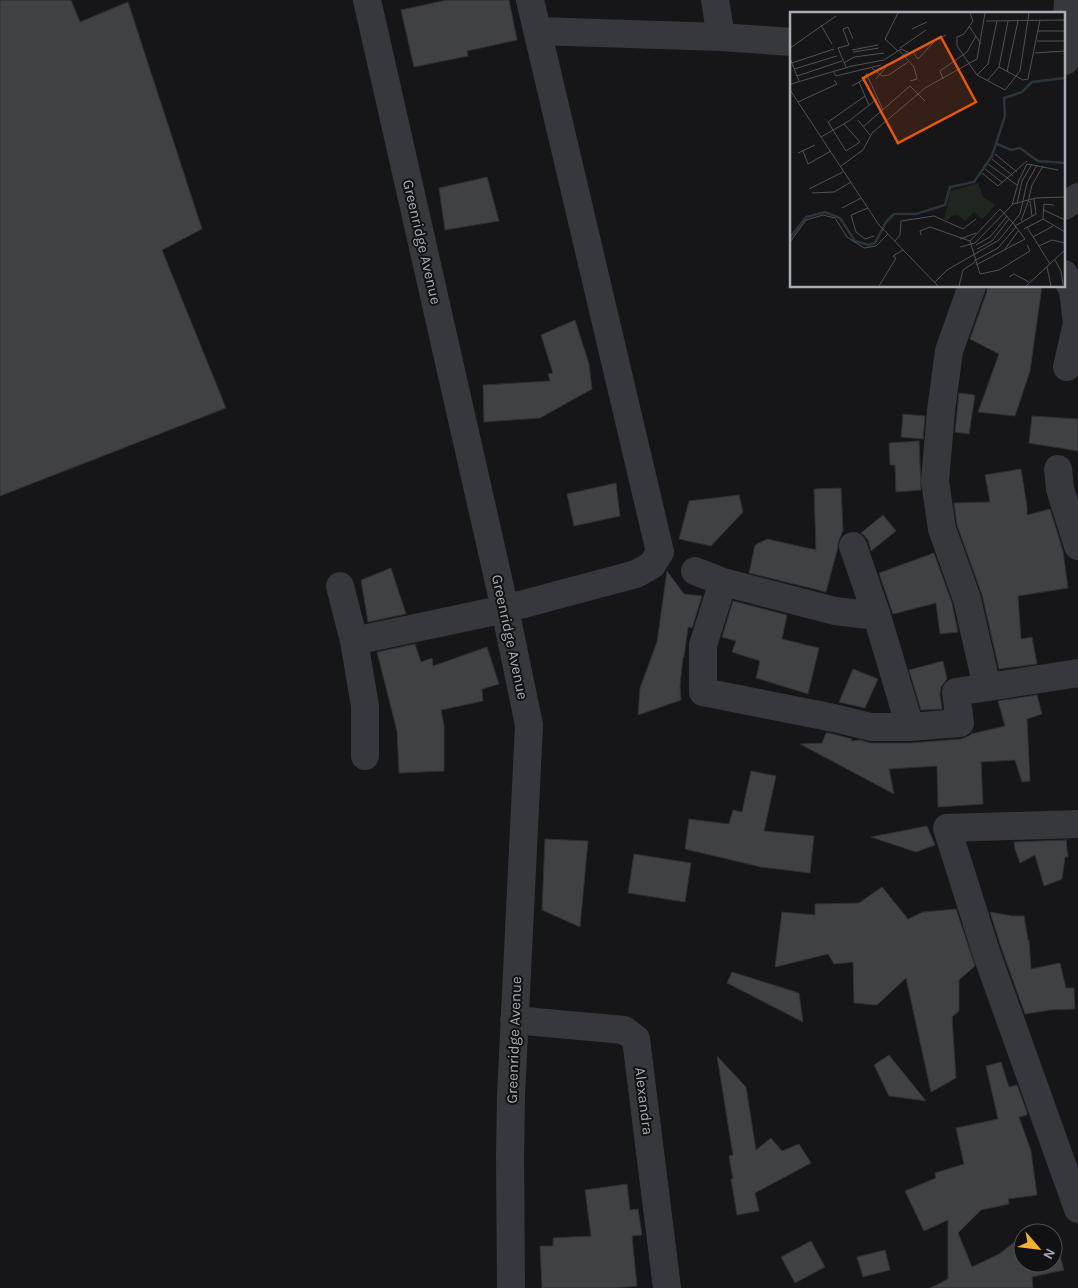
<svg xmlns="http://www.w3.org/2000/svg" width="1078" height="1288" font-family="Karla,sans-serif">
<rect width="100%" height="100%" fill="#161618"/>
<path fill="#404145" stroke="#303034" d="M 0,0 L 71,0 L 80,22 L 128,2 L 202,229 L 162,250 L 226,408 L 0,496 Z
M 447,0 L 509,0 L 517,40 L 467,51 L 468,56 L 414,67 L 401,10 Z
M 487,177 L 499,221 L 445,230 L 439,188 Z
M 987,286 L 1042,286 L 1030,371 L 1015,416 L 978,412 L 999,354 L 970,339 L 987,291 Z
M 575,320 L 589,364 L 592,389 L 540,418 L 484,422 L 483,385 L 550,381 L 548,374 L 553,373 L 541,335 Z
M 959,393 L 975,395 L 969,434 L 955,432 Z
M 903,414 L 925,416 L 923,439 L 901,437 Z
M 1032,416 L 1078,419 L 1078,451 L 1029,443 Z
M 919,441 L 921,490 L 896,492 L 895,465 L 890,465 L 889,443 Z
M 1021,469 L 1027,507 L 1027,515 L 1050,509 L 1063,551 L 1068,588 L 1018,596 L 1021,639 L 1032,637 L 1037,664 L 999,669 L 982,595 L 957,525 L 954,503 L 990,502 L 985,475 Z
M 616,483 L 620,516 L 574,526 L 567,494 Z
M 841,488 L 843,530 L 838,543 L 838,547 L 826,592 L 749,573 L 755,545 L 767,539 L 816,550 L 814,489 Z
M 739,495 L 743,512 L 711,546 L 679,539 L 689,501 Z
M 883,515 L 896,531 L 871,551 L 868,540 L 864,535 L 861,533 Z
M 934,553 L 952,603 L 958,632 L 940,634 L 936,603 L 893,614 L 879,573 Z
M 391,568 L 406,614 L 368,622 L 361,580 Z
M 667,571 L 684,594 L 702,596 L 692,628 L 688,627 L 684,657 L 683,657 L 680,686 L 681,700 L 638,715 L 640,688 L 657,642 Z
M 733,601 L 787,615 L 782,639 L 819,648 L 808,694 L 756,678 L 760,661 L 732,652 L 736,641 L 722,637 Z
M 415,644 L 421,662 L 432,658 L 433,666 L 487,647 L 499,684 L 482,689 L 483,701 L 441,710 L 444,725 L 444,771 L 399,773 L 397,731 L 377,652 Z
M 943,661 L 947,679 L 941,687 L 940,694 L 942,709 L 921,710 L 909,670 Z
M 853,669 L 878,679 L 865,708 L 839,702 Z
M 1037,695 L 1042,714 L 1027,719 L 1030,781 L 1022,782 L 1015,760 L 981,762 L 983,804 L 938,807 L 937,766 L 889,769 L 894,794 L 800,744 L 822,743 L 826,733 L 829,733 L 852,739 L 851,741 L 860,740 L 871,743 L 911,743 L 961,739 L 969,736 L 971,734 L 1005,726 L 998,701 Z
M 751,771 L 776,776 L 764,831 L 814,836 L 810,873 L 761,867 L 685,849 L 689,819 L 729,824 L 733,810 L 742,812 Z
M 927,826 L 935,845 L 916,852 L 871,837 Z
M 545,839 L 588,841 L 580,927 L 542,910 Z
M 1066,840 L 1068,857 L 1065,857 L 1062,879 L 1044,886 L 1035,855 L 1020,863 L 1015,849 L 1014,842 L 1067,840 Z
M 634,854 L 691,863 L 685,902 L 628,893 Z
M 882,887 L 908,919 L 923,912 L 956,909 L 975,966 L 959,980 L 959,1011 L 952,1017 L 956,1078 L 931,1092 L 906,978 L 877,1005 L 854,1003 L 853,962 L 834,964 L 828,954 L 775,967 L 782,912 L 815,915 L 815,904 L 859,903 Z
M 990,912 L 1012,916 L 1024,916 L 1028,940 L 1029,940 L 1031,969 L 1060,963 L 1066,988 L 1074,988 L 1075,1009 L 1049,1010 L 1025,1014 L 1001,947 Z
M 732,972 L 799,993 L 803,1022 L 727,983 Z
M 889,1055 L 926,1101 L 889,1096 L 874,1065 Z
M 717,1056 L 746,1087 L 756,1150 L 771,1138 L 782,1151 L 799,1144 L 811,1163 L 755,1193 L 759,1211 L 737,1215 L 731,1179 L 733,1179 L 729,1156 L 733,1155 Z
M 1001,1062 L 1009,1087 L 1017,1085 L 1027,1112 L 1027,1115 L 1019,1117 L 1031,1151 L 1037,1195 L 1008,1199 L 1009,1204 L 981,1210 L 958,1233 L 972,1267 L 999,1254 L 1021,1237 L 1023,1240 L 1023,1263 L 1053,1263 L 1053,1250 L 1058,1249 L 1064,1270 L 1032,1277 L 1033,1288 L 930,1288 L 948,1279 L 948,1220 L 924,1231 L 905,1191 L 936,1178 L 935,1173 L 964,1164 L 956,1128 L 998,1119 L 986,1066 Z
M 627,1184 L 630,1210 L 638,1209 L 642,1235 L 632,1236 L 637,1286 L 613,1288 L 542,1288 L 540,1246 L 553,1246 L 553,1238 L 591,1236 L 585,1190 Z
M 811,1241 L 825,1267 L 795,1283 L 781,1257 Z
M 885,1250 L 890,1270 L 863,1277 L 857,1257 Z"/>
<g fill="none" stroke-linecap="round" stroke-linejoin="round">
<path stroke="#37383d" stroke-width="28" d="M 367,0 L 505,609 L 529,725 L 511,1096 L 510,1157 L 511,1288
M 715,0 L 721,37
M 538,31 L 721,37 L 792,42
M 1065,61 L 1068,0
M 1064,206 L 1078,197
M 1064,274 L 1073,290 L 1077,323 L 1067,367
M 972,286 L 949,351 L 941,411 L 935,481 L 942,529 L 967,599 L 987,687
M 1058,469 L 1060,489 L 1078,546
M 853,546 L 877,616 L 910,727
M 695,571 L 723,582 L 835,611 L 877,616
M 723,582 L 703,645 L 703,692 L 834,718 L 871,727 L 910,727 L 960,723 L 956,692 L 1078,673
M 340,586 L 354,641 L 365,706 L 365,756
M 354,641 L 505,609 L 636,574 L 652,565 L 660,552 L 530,0
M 1078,824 L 947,828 L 986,952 L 1078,1209
M 514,1020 L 624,1030 L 636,1039 L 667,1288"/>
</g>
<g text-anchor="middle" stroke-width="4" stroke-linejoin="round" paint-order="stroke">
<g font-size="15" fill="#a8adb8" stroke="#111113">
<text transform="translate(422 242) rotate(77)" y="5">Greenridge Avenue</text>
<text transform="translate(510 637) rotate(78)" y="5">Greenridge Avenue</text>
<text transform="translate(514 1040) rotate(-88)" y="5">Greenridge Avenue</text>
<text transform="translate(644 1101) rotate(83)" y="5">Alexandra</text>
</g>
</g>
<g transform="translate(790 12)">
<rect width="275" height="275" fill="#161618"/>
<path d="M 188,171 L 193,185 L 205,193 L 195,205 L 192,207 L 184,200 L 175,209 L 168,203 L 161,204 L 158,209 L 154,207 L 161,179 Z" fill="#1e261f"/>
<path fill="none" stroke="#2c353c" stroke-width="2.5" d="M 207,132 L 221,138 L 230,136 L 248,149 L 275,151M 0,226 L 16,205 L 35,200 L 50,206 L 65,229 L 79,233 L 85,231 L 96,210 L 104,202 L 126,202 L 155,193 L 160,175 L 184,170 L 202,144 L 215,104 L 214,86 L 232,80 L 242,70 L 275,66"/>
<path fill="none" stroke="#505258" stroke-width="1" d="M 180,1 L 183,9 L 174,22 L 167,25 L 167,34 L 187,63 L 215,78 L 230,59 L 239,1M 196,9 L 275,8M 31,13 L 42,32M 179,14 L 191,32M 122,17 L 137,10M 248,19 L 275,19M 247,29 L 275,29M 0,36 L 46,4M 110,36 L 136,18M 62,38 L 88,33M 109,38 L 124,55 L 127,67 L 120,69M 108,39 L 95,27 L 108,1M 63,40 L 89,36M 123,40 L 128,47 L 144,30M 245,41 L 275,39M 0,46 L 9,69M 2,51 L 44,37M 54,51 L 64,45 L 94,41M 102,52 L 117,40M 56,55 L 48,36 L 59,33 L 53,17 L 58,15 L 63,27M 209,55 L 233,68 L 238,67 L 250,8M 82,56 L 92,64 L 99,63 L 118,50M 4,57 L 47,44M 43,59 L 46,64 L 91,53M 217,60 L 228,9M 76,61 L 93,98M 187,63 L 198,52 L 207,9M 7,64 L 52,49M 86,67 L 96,55M 153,67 L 150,59 L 177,40 L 186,24M 197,69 L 209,55 L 218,9M 69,70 L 79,93M 1,72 L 62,54 L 94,48 L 111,37 L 120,41 L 156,23M 62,74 L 78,65M 0,78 L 89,213 L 148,274M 8,90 L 47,72 L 44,68M 68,108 L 80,123M 54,112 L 70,130 L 56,139 L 38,110 L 75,84M 73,115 L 120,74 L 135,89M 31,125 L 59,109 L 87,87M 13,139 L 18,152 L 41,139M 8,141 L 25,133M 205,142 L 227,160M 202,147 L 223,164M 198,152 L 227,173M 51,154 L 73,138 L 82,121 L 135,76 L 187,47 L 195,1M 195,157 L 213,171M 192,161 L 208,174 L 237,149M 19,177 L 53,160M 22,181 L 44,180 L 61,170M 240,189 L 242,204M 238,190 L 242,173 L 253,154M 223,192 L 246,186 L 275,185M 227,192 L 232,169 L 242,152M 52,196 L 71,186M 78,196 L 61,203 L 66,220 L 75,227 L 84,224M 254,198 L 275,208M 253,207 L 275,220M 231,209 L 238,190M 225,214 L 246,202 L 244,187M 237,215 L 260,252M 234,217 L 253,207 L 254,192 L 264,193M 131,223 L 130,219 L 140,215 L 180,229 L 210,197 L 223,211M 243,225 L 263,214M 170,227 L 186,221M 105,229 L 110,223 L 111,209 L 144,204 L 173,217 L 186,207M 180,229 L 190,262 L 209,258 L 240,239 L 237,233M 0,230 L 16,208 L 33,203 L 45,206 L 57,225 L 74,236 L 86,234 L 98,222M 186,233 L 200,225 L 217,204M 249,234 L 262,228 L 275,231M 170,235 L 185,231 L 222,193 L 229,168 L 237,152 L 268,158M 187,237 L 202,229 L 219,207M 215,237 L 229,218M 265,248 L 271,259 L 273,273M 184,249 L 208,236 L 226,215M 186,253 L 235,227 L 223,211M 257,255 L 261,274M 219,265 L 224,262 L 239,270M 144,271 L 157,258 L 209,228 L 230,202 L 237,171 L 247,153M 89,274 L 106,246 L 103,244 L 113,238M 169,274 L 173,258 L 185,250M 236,274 L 275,238"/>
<path fill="#e8590c" fill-opacity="0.15" stroke="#e8590c" stroke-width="2.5" d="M 151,25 L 186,90 L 108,131 L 73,66 Z"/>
<rect width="275" height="275" fill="none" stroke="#a8adb8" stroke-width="2.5"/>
</g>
<g transform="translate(1038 1248) rotate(118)"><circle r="24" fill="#111113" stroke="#4d4f55"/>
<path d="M0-4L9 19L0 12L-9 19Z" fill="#f2b134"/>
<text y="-8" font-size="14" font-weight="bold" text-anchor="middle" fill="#a8adb8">N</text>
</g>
</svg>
